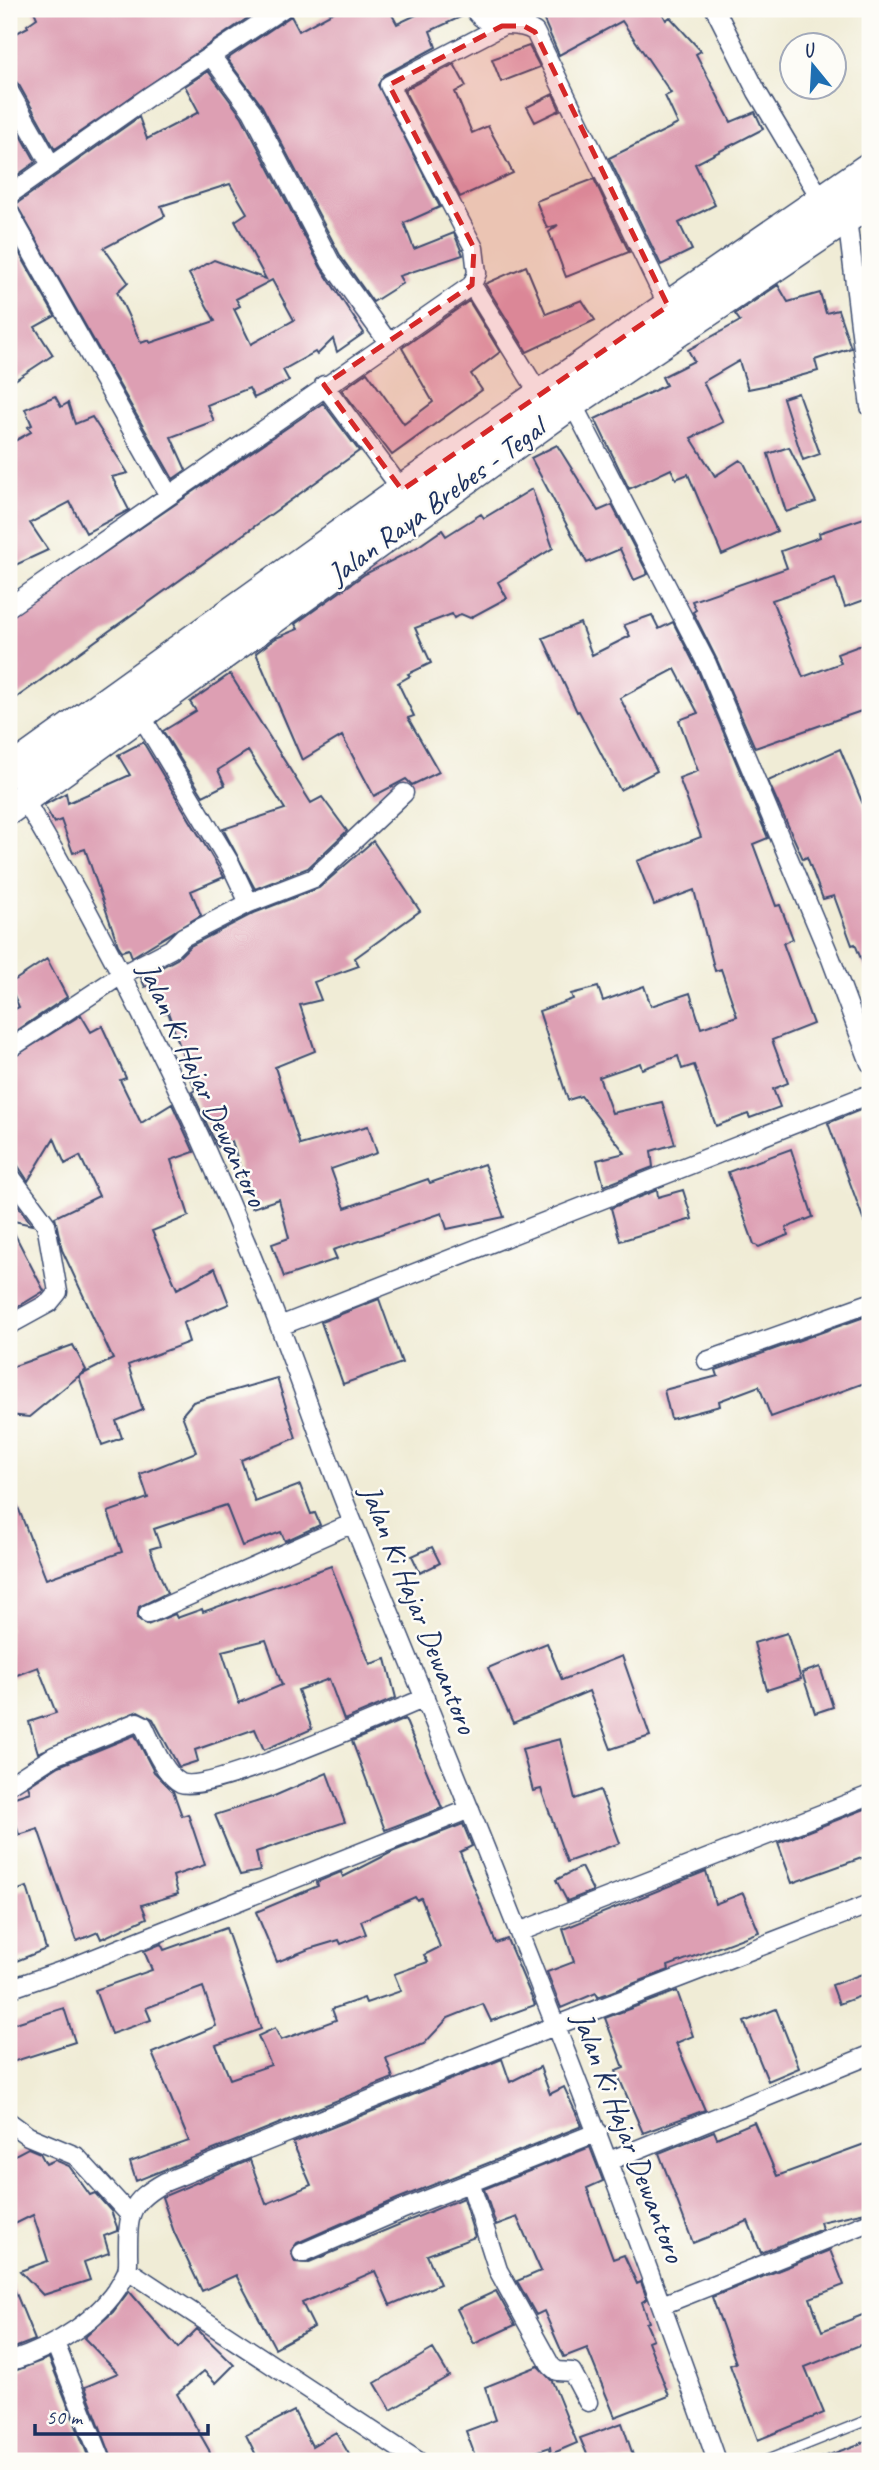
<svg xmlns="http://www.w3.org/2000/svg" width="879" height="2470" font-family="Caveat,sans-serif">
<rect width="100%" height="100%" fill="#fdfcf7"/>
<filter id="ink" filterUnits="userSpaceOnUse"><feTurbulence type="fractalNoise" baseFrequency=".0143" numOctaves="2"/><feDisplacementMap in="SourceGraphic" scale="14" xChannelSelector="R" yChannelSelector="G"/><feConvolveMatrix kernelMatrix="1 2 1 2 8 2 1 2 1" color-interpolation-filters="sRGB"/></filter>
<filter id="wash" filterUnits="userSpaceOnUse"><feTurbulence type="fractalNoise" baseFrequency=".00686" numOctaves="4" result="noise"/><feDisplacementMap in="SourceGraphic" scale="28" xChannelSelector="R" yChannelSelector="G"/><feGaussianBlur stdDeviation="1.57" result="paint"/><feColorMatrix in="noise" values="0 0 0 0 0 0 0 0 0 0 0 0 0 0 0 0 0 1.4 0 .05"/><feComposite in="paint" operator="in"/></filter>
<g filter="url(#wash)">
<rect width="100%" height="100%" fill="#f0ecd6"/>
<g id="blocks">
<path fill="#dd9fb3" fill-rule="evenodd" d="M 33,9 L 253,9 L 255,13 L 55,149 L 19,85 L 9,74 L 9,37 L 28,27 L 27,25 L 37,18 Z
M 339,9 L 389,9 L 397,24 L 429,9 L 463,9 L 465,15 L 430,31 L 436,47 L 384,75 L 378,85 L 440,207 L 404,223 L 414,249 L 454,233 L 463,255 L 399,276 L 403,283 L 373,302 L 341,257 L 262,106 L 227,59 L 291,16 L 299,31 Z
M 539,9 L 660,9 L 666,20 L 670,17 L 701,51 L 696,54 L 731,122 L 755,112 L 763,129 L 695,164 L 715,205 L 679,223 L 692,250 L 661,265 L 609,158 L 678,124 L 665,96 L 671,93 L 622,21 L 559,55 Z
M 529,46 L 540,67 L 501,82 L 492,59 Z
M 454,64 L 466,86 L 455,92 L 472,133 L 488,126 L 513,173 L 460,197 L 404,90 Z
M 208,71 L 242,117 L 321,268 L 364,333 L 337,352 L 333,339 L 317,355 L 315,352 L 283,370 L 289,381 L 254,398 L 249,388 L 207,405 L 214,421 L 171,437 L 186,470 L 173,479 L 16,204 L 139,117 L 147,139 L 199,112 L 185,86 ZM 230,184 L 247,213 L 235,221 L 266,279 L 214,260 L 189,274 L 215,321 L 150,343 L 149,340 L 141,343 L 117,292 L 128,282 L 104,248 L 165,216 L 161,206 ZM 272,280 L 294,320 L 251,344 L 234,309 L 240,306 L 236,299 Z
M 553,94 L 560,110 L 535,122 L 527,107 Z
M 9,114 L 36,162 L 9,181 Z
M 594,179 L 629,252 L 566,277 L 549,232 L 558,225 L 547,228 L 536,201 Z
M 9,235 L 55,316 L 35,327 L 53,355 L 9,384 Z
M 526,266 L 546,314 L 582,300 L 595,320 L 527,352 L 485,284 Z
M 778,285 L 788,302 L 820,293 L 826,313 L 838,310 L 851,348 L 815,360 L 818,371 L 763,386 L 748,389 L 739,361 L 703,382 L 723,422 L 691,438 L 715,476 L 740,460 L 744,463 L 777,531 L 722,555 L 688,474 L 676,479 L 671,469 L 629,489 L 595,419 L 666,385 L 662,377 L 694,361 L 688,350 L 740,321 L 735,314 Z
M 469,301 L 500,352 L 471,374 L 482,390 L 392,455 L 342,390 L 367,372 L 404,424 L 433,402 L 402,348 Z
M 798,393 L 820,454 L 803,460 L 783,398 Z
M 55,396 L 61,407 L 68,403 L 75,424 L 92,417 L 128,473 L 112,477 L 129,510 L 86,533 L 70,502 L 30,523 L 48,550 L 9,568 L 9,444 L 31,432 L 28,427 L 32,425 L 25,409 Z
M 323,403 L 359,451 L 9,703 L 9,618 Z
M 557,445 L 598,511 L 612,505 L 648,574 L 634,580 L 620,549 L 587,563 L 531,458 Z
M 789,447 L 816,502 L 786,512 L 768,454 Z
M 532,489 L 553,548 L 498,582 L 507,598 L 470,618 L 461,614 L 454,618 L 452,614 L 415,628 L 431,663 L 408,674 L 410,676 L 398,683 L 414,716 L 408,718 L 439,772 L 412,785 L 406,779 L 374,796 L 342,736 L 302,760 L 256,653 L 276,638 L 298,629 L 295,624 L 365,574 L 413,550 L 442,530 L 446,536 L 481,514 L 484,518 Z
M 867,517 L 870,527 L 870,598 L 845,607 L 835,579 L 772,600 L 803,677 L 841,663 L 837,654 L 864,644 L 870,663 L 870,708 L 755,748 L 717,660 L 693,612 L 696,610 L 692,601 L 787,568 L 781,551 L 820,537 L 819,533 Z
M 652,615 L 659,629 L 673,622 L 697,669 L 768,838 L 753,844 L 776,906 L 780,905 L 793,939 L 783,943 L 813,1024 L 772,1040 L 788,1083 L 773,1089 L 780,1107 L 750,1118 L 748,1114 L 716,1126 L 694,1065 L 682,1069 L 678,1056 L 642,1069 L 640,1063 L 599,1077 L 612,1113 L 662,1102 L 675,1144 L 651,1151 L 653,1167 L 604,1186 L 597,1160 L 625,1153 L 581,1096 L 568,1100 L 539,1011 L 573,999 L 571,994 L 598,987 L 603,1001 L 644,986 L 651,1006 L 690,993 L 701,1028 L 737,1016 L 721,969 L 715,971 L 694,890 L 654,905 L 637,861 L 701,837 L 679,778 L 698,771 L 679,720 L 698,713 L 675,669 L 620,698 L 657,771 L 620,790 L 579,711 L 577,712 L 543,638 L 580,623 L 592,655 L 630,636 L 624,625 Z
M 230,674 L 311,803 L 322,797 L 347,831 L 308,868 L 255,889 L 223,829 L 285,809 L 248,751 L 218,770 L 225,785 L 203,796 L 163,731 L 196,711 L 190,702 Z
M 143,742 L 224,877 L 191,891 L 201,915 L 132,957 L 129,949 L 122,951 L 118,945 L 85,849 L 73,853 L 61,820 L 54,823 L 44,805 L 66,793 L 68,803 L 130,775 L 118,755 Z
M 840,749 L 870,821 L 869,979 L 855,944 L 852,945 L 834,896 L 823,899 L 807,857 L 803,859 L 768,781 Z
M 373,841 L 420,911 L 355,958 L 359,966 L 314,982 L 321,1000 L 300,1005 L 315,1051 L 275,1067 L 300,1145 L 368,1126 L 377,1153 L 331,1169 L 345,1208 L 428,1179 L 430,1183 L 484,1164 L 504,1217 L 447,1229 L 442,1213 L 333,1250 L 337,1259 L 284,1277 L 272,1244 L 289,1238 L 279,1199 L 252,1208 L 232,1141 L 218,1147 L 216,1144 L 192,1092 L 195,1090 L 168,1012 L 164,1013 L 153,984 L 145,987 L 141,978 L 177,959 L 190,946 L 254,913 L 319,888 Z
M 47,959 L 67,997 L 9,1036 L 9,1012 L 19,1007 L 9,984 Z
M 81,1015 L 91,1032 L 102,1026 L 126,1078 L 120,1080 L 141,1123 L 172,1104 L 194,1152 L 171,1160 L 189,1216 L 152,1231 L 177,1289 L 215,1268 L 229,1304 L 183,1323 L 189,1342 L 128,1365 L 143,1410 L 116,1421 L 122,1438 L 102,1445 L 79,1376 L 113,1359 L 62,1250 L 55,1217 L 99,1196 L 80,1156 L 65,1164 L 54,1138 L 28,1181 L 9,1152 L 9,1060 Z
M 870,1106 L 870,1228 L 867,1229 L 828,1123 Z
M 791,1149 L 813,1217 L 786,1228 L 788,1235 L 759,1247 L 754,1244 L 728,1172 Z
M 657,1190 L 658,1197 L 683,1190 L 692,1219 L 620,1241 L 611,1208 Z
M 9,1193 L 32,1225 L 9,1220 Z
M 9,1223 L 44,1291 L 11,1311 L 9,1305 Z
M 379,1299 L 402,1363 L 343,1384 L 321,1322 Z
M 870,1315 L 870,1381 L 771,1417 L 759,1386 L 719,1401 L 720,1406 L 671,1419 L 664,1390 L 718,1376 L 716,1370 Z
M 73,1345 L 86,1370 L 29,1417 L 9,1415 L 9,1368 Z
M 277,1378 L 296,1438 L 241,1460 L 255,1502 L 300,1485 L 311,1514 L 315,1513 L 320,1525 L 285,1541 L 281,1532 L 242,1546 L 226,1505 L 154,1529 L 160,1546 L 150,1549 L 167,1593 L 139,1607 L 137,1618 L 147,1625 L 175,1614 L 177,1618 L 202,1609 L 203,1612 L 331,1566 L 370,1664 L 386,1659 L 396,1698 L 344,1720 L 329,1679 L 298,1690 L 312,1729 L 264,1750 L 255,1729 L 195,1750 L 198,1761 L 179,1767 L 153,1719 L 138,1711 L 38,1753 L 29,1722 L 56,1713 L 38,1667 L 9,1678 L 9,1484 L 46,1579 L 122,1552 L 108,1512 L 148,1498 L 140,1474 L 196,1452 L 182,1415 L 193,1402 ZM 266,1640 L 282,1685 L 239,1703 L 222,1651 Z
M 432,1547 L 440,1563 L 420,1573 L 412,1556 Z
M 787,1633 L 801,1679 L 767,1690 L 754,1643 Z
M 547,1643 L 562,1680 L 622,1656 L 650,1736 L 611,1749 L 589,1691 L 513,1723 L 488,1668 Z
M 820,1667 L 833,1707 L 815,1713 L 802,1673 Z
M 405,1719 L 442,1808 L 385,1830 L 352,1741 Z
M 135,1735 L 154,1772 L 173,1791 L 182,1816 L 188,1814 L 205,1865 L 173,1876 L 178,1894 L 142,1905 L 147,1918 L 101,1939 L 98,1932 L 77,1941 L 38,1829 L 19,1835 L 9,1799 L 30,1792 L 28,1786 L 59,1766 Z
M 560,1739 L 575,1799 L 600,1790 L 620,1843 L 567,1862 L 541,1789 L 533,1791 L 522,1749 Z
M 327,1773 L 345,1822 L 256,1852 L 260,1871 L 240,1875 L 215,1815 L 272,1797 Z
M 870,1807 L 870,1855 L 792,1883 L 778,1843 Z
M 463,1824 L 472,1846 L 460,1852 L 496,1943 L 507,1939 L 535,2005 L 491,2021 L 483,2004 L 448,2018 L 424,2044 L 386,2058 L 393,2078 L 136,2181 L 130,2162 L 189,2141 L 152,2053 L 216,2026 L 203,1987 L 146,2008 L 151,2020 L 111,2034 L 95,1990 L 152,1970 L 144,1951 L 161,1944 L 164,1950 L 226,1928 L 261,2029 L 216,2045 L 230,2079 L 271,2065 L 258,2036 L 275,2028 L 281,2040 L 336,2020 L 332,2009 L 364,1998 L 366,2003 L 401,1991 L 394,1974 L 428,1962 L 424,1955 L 440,1947 L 421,1898 L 417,1900 L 415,1897 L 361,1921 L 366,1934 L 341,1944 L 339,1940 L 309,1949 L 277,1962 L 256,1912 L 318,1886 L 317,1882 L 341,1872 L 343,1877 L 394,1851 Z
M 581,1867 L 593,1891 L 567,1901 L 556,1880 Z
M 706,1871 L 715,1904 L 743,1893 L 759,1932 L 668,1966 L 669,1970 L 598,1997 L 596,1993 L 561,2008 L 547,1972 L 574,1962 L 563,1929 Z
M 27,1887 L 46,1949 L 9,1964 L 9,1893 Z
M 862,1974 L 869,1993 L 839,2004 L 832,1985 Z
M 677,1991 L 693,2036 L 676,2043 L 705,2110 L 643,2133 L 616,2071 L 624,2068 L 605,2018 Z
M 64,2008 L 75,2042 L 9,2063 L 9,2025 Z
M 776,2009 L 799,2068 L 768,2081 L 744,2022 Z
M 502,2059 L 510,2082 L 540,2067 L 550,2094 L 564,2087 L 582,2126 L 397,2199 L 297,2243 L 291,2251 L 295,2262 L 307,2263 L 463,2198 L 475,2237 L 427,2255 L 440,2284 L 390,2305 L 375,2271 L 302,2303 L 314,2327 L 275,2348 L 236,2275 L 202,2291 L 174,2232 L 162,2197 L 250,2160 L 266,2204 L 311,2185 L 293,2143 Z
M 754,2122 L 777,2176 L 870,2142 L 870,2211 L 820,2222 L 822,2229 L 761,2253 L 748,2221 L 693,2243 L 659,2153 L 714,2131 L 717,2138 Z
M 590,2147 L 603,2181 L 587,2188 L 613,2259 L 624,2255 L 637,2284 L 641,2282 L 647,2299 L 642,2302 L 649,2322 L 646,2323 L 653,2339 L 648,2341 L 669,2396 L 615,2417 L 587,2348 L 564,2357 L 544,2311 L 536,2315 L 517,2281 L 541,2271 L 517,2217 L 496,2225 L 484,2189 Z
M 28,2148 L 40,2153 L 46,2164 L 55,2160 L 69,2166 L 90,2195 L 95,2193 L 111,2211 L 117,2227 L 117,2231 L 104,2236 L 109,2253 L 84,2262 L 90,2280 L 43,2295 L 20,2271 L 48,2261 L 33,2215 L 9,2227 L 9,2158 Z
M 830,2250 L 844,2285 L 810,2298 L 822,2331 L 870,2312 L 870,2341 L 805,2367 L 824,2413 L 758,2440 L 730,2365 L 736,2363 L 712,2297 Z
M 9,2276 L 35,2340 L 9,2350 Z
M 129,2291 L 178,2348 L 197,2329 L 234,2365 L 216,2383 L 204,2371 L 177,2394 L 209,2450 L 212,2461 L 113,2461 L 85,2387 L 118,2373 L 84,2338 L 113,2312 Z
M 496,2291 L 515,2325 L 474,2344 L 457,2309 Z
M 433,2349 L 449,2376 L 391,2410 L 375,2383 Z
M 49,2358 L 88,2456 L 74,2461 L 9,2461 L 9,2373 Z
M 538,2366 L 552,2381 L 577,2443 L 551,2454 L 550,2447 L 510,2461 L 477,2461 L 466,2431 L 496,2420 L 485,2387 Z
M 294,2411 L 312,2446 L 336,2432 L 350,2456 L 340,2461 L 259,2461 L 246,2435 Z
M 622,2423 L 635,2461 L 590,2461 L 580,2438 Z
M 870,2440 L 870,2461 L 819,2461 L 818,2459 Z"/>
</g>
</g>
<g filter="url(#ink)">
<use href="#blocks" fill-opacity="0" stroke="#3b4b70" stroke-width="2"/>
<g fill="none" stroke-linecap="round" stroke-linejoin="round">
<g stroke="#3b4b70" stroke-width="12">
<path id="service" d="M 765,2461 L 870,2419"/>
</g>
<g stroke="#3b4b70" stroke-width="21">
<path id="minor" d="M 474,9 C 489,34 516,18 535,32 L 668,306
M 715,9 L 757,92 L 822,201
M 211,56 L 252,111 L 331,263 L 388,342
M 9,91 L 51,165
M 9,195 L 148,97 L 282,9
M 9,212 L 168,494
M 847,218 L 870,407
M 472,285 L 540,395
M 324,385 L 402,490
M 572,403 L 707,664 L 831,959 L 870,1063
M 9,607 L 472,285 L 477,273 L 474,248 L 389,85 L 502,26
M 140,714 L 231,865 L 249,903
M 20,792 C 118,957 202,1129 272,1307 C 301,1380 325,1455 355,1528 C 482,1837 607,2146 717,2461
M 9,1049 L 121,975 L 171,949 L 183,937 L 249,903 L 314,878 L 404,793
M 9,1174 L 46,1224 L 58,1292 L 49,1303 L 9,1325
M 280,1326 L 870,1094
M 707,1361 L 870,1303
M 148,1614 L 353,1523
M 9,1785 L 54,1756 L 137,1722 L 143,1725 C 151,1741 164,1775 181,1783 C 209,1794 389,1713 425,1698
M 519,1932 L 870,1795
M 9,1989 L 70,1968 L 470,1809
M 9,2122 L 28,2136 L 76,2156 L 129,2214
M 609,2161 L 870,2055
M 470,2182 L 498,2270 L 551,2366 L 557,2371 L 572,2372 L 588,2402
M 302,2253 L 401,2210 L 598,2132
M 128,2270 L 418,2461
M 662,2305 L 870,2222
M 55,2343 L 102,2461
M 9,2362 C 54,2348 105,2318 126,2273 C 129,2267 128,2258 128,2252 C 128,2213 129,2202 165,2182 L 557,2025 L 870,1904"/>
</g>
<g stroke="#3b4b70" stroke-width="33">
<path id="trunk" d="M 9,772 L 402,490 L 870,167
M 9,809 L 572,403 L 870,202"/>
</g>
<use href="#service" stroke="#fff" stroke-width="9"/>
<use href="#minor" stroke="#fff" stroke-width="18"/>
<use href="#trunk" stroke="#fff" stroke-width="30"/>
</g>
</g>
<path fill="#d62828" fill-opacity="0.2" stroke="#d62828" stroke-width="5" stroke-dasharray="14 9" stroke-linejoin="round" d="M 502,26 L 524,26 L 535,32 L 668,306 L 402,490 L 324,385 L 472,285 L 474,248 L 389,85 Z"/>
<g text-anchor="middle" stroke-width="5" stroke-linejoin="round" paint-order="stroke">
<g font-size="30" fill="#1b2f5e" stroke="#fdfcf7">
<text transform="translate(436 501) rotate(-36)" y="10">Jalan Raya Brebes - Tegal</text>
<text transform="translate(203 1084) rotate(65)" y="10">Jalan Ki Hajar Dewantoro</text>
<text transform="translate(419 1609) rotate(68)" y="10">Jalan Ki Hajar Dewantoro</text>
<text transform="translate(629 2137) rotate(69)" y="10">Jalan Ki Hajar Dewantoro</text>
</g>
</g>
<rect width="879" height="2470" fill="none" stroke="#fdfcf7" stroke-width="35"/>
<g transform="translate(813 66) rotate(342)"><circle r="33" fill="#fdfcf7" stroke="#a3aaba" stroke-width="2"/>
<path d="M0-5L12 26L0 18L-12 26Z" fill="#1f6fb2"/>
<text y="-10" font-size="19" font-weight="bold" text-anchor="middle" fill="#1b2f5e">U</text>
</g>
<path d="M35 2424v10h173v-10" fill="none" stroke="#1b2f5e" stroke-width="3.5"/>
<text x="46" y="2424" font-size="21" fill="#1b2f5e" stroke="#fdfcf7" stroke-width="5" paint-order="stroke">50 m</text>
</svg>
